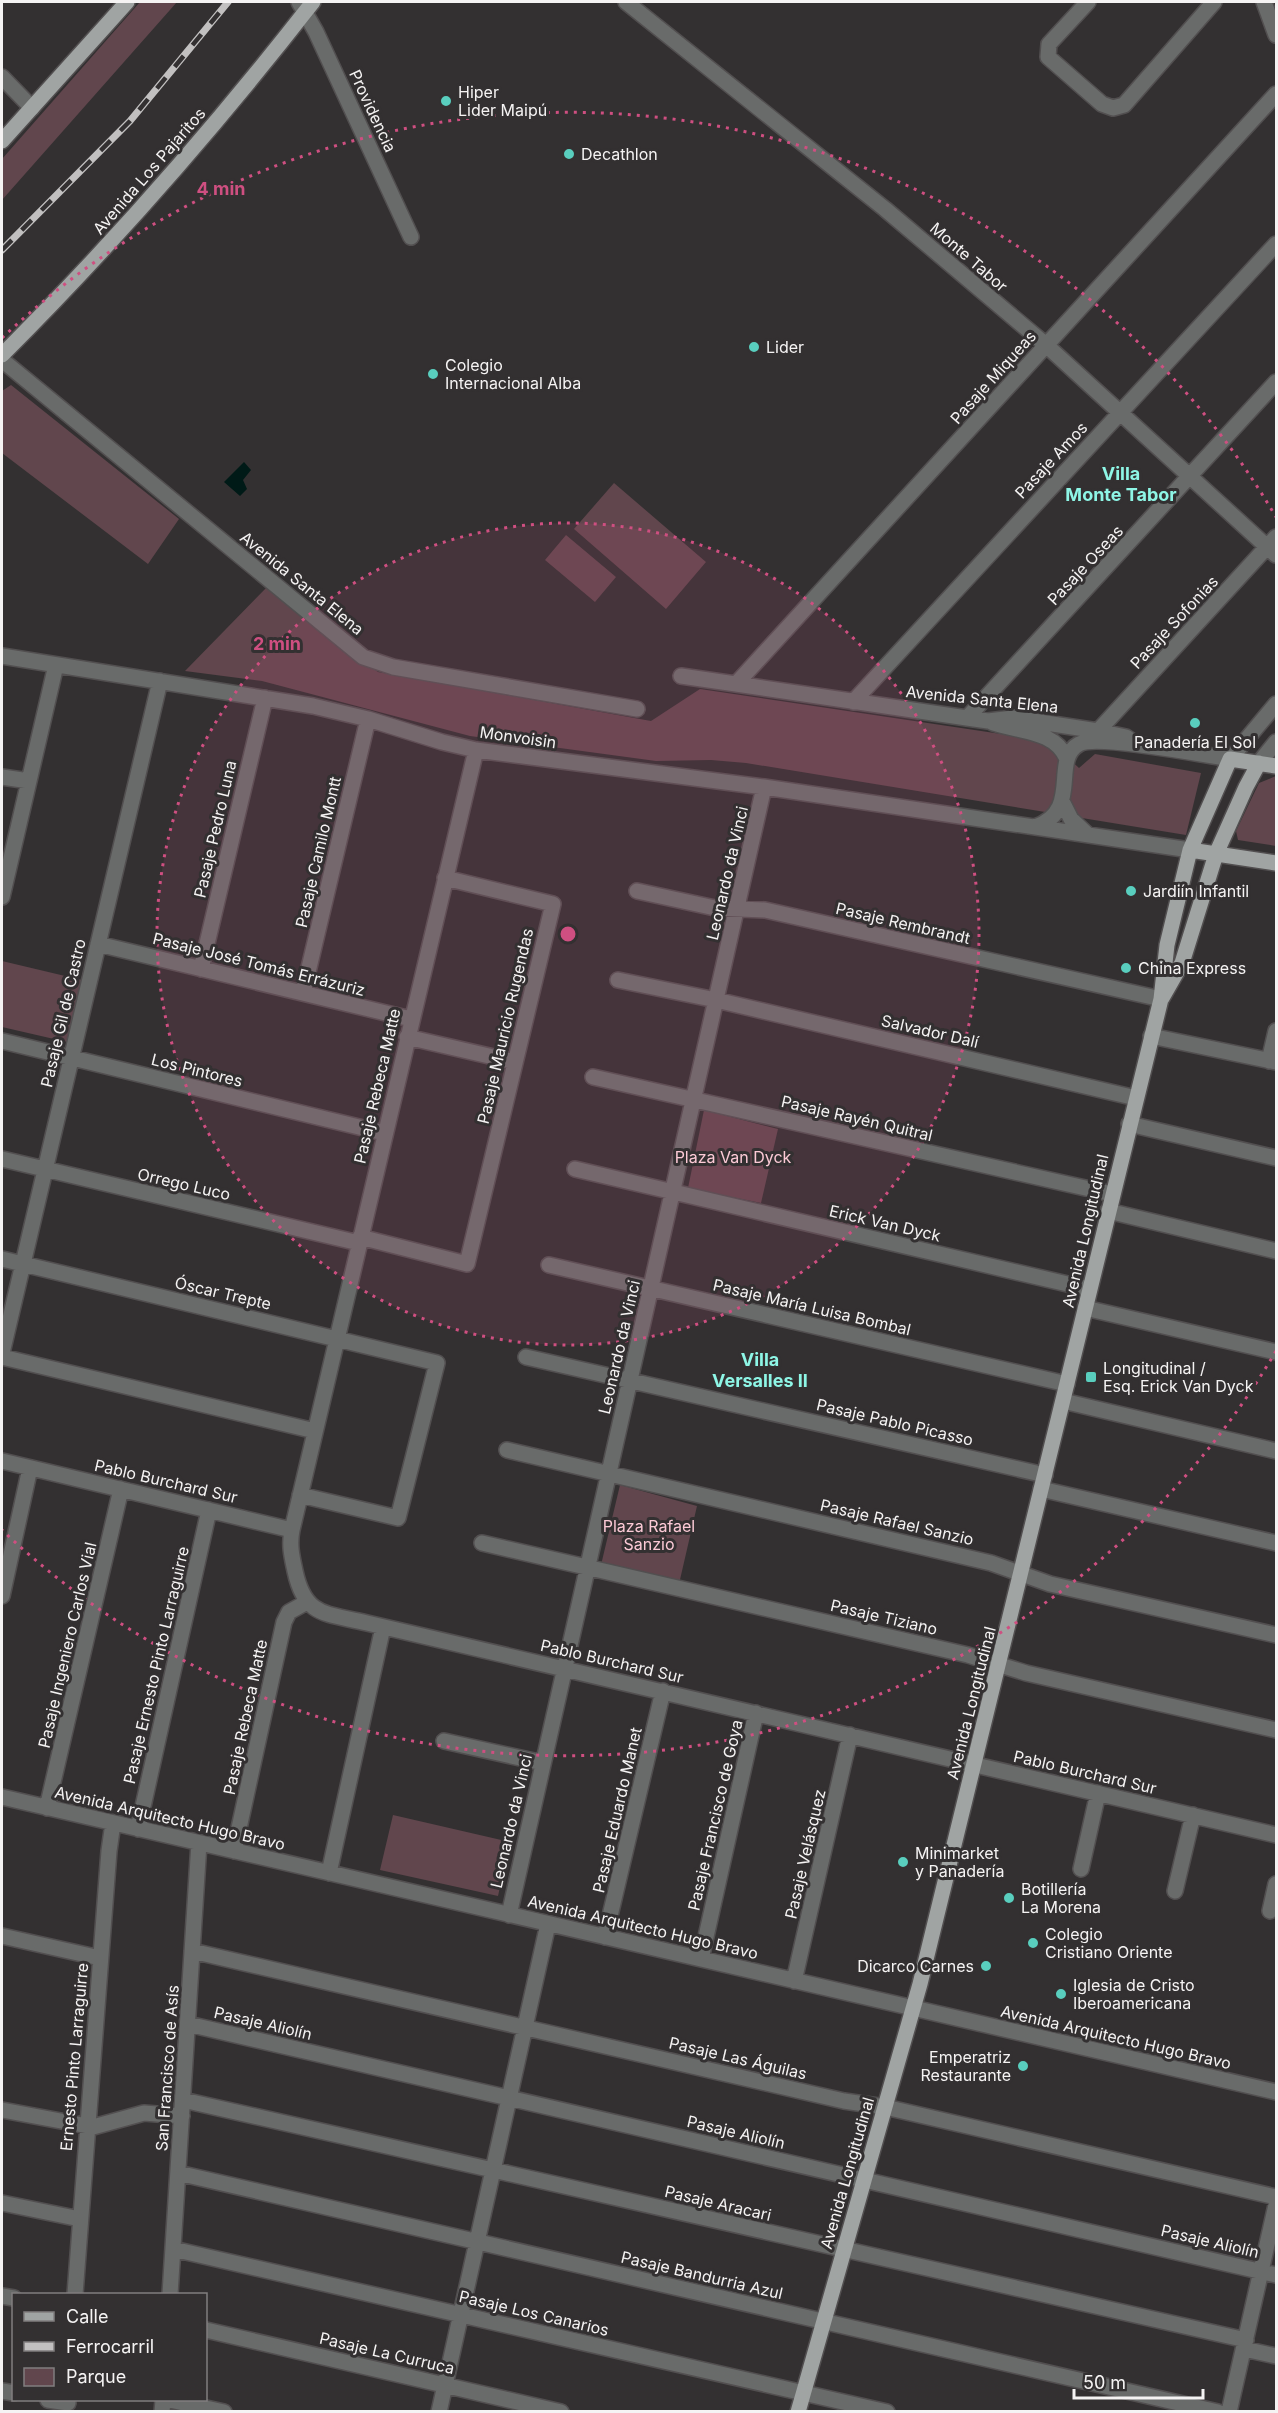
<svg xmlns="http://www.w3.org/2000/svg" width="1278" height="2413" font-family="Inter,sans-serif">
<rect width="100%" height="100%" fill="#333031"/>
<path fill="#61464d" d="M 140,2 L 177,2 L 2,200 L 2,159 Z
M 11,385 L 179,519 L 148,564 L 2,453 L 2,391 Z
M 614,483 L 706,562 L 666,609 L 574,529 Z
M 566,535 L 616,577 L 595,602 L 545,560 Z
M 267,587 L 378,672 L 651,721 L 700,689 L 1041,740 L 1055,746 L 1079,768 L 1095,754 L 1201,773 L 1186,835 L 746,763 L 711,760 L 656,761 L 470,736 L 262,681 L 185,671 Z
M 1276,776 L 1276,846 L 1238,840 L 1236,831 L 1259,783 Z
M 2,961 L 82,980 L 67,1042 L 2,1027 Z
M 704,1110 L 778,1129 L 761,1203 L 688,1188 Z
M 620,1485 L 697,1506 L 679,1584 L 601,1565 Z
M 393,1815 L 510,1842 L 498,1896 L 380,1870 Z"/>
<path fill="#001a17" d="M 244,462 L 251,470 L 243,480 L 247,489 L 240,496 L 224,482 Z"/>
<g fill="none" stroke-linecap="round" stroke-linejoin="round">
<g stroke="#524f50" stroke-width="18">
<path id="minor" d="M 299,2 L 316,32 L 411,237
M 626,2 L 885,209 L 1046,345 L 1276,555
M 1088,2 L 1049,44 L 1048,57 L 1102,104 L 1113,108 L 1124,105 L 1214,2
M 1264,2 L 1276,35
M 2,77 L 32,108
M 2,360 L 363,657 L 393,667 L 637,709
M 2,656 L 313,706 L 368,719 L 442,742 L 476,750 L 764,787 L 1190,850
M 681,676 L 967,718 L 988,721 L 1013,718 L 1098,731 L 1126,737 L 1136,744
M 736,684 L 1276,94
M 853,702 L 1276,244
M 967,718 L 1276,382
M 993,723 C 1020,732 1055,730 1067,759
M 1098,731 L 1276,537
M 476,750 L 292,1530 C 289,1545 292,1557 295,1571 C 305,1618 327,1613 367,1623 L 1276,1835
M 1259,763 L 1276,742
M 2,777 L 29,781
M 1062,801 L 1071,819 L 1088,835
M 1035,827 C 1083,810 1050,760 1079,744 C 1097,734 1204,755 1230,759 L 1276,704
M 637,891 L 715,908 L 765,910 L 1161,999
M 2,897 L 56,665
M 98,944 L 411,1019
M 201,969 L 265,698
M 618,980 L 716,1000 L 1136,1098
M 303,993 L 368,719
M 1151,1036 L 1276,1062
M 407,1037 L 515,1062
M 2,1041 L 384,1133
M 1269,1061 L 1276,1031
M 593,1077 L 1112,1194
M 1129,1124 L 1276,1158
M 2,1159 L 359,1243
M 575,1169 L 1089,1289
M 1108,1211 L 1276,1251
M 360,1237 L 467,1264 L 553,904 L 445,878
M 2,1259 L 437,1363 L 398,1518 L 300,1495
M 549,1265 L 1067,1384
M 1085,1308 L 1276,1352
M 2,1353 L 160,681
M 2,1357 L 315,1431
M 526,1357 L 1045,1475
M 1063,1401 L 1276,1451
M 507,1450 L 991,1563 L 1050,1584 L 1276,1635
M 2,1461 L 292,1530
M 1041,1489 L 1276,1543
M 482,1543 L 968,1655 L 1026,1673 L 1276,1730
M 2,1596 L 30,1468
M 444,1741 L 543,1763
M 2,1797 L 1276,2092
M 47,1808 L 121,1489
M 138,1829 L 209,1510
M 234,1851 L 284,1622 L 289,1612 L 307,1602
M 1081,1869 L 1098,1793
M 329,1873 L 383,1627
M 1175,1891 L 1193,1815
M 1270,1911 L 1276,1884
M 509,1915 L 764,787
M 2,1936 L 100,1958
M 605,1937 L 663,1691
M 192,1951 L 844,2101 L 885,2107 L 1276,2197
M 701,1959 L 756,1713
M 794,1981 L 850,1735
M 188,2024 L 1276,2275
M 183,2100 L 1246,2340
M 2,2110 L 93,2127 L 144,2113 L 182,2116
M 178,2173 L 1218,2412
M 2,2203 L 80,2219
M 173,2249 L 887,2412
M 75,2294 L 109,1851 L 113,1823
M 170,2294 L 199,1843
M 2,2296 L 14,2298
M 206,2330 L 561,2412
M 1244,2349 L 1276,2356
M 2,2391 L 14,2393
M 48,2400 L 68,2403
M 170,2400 L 224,2412
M 162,2412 L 163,2400
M 439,2412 L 548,1924
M 1229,2412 L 1276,2205"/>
</g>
<g stroke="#524f50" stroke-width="18">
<path id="major" d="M 2,141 L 127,2
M 2,355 C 113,244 216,126 313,2
M 1190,850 L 1276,863
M 1162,998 L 1182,963 L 1216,854 L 1246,787 L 1259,763
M 798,2412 L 920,1984 L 1161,999 L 1167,945 L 1190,850 L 1230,759 L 1276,766"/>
</g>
<use href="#minor" stroke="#696b6a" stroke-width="15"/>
<use href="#major" stroke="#a0a4a3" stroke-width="15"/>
<g stroke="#c2c0c0" stroke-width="7">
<path id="rail" d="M 2,250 L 130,121 L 228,2"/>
</g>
<use href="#rail" stroke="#333031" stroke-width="4.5" stroke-dasharray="14" stroke-linecap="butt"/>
</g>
<circle cx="568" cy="934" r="411" fill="#cf4f81" fill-opacity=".12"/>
<g fill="none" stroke="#cf4f81" stroke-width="3" stroke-dasharray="3 6">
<circle cx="568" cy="934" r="411"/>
<path d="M1276 1351A822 822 0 0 1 2 1530M2 338A822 822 0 0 1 1276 517"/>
</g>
<g fill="#59cebe" stroke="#333031" stroke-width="2">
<circle cx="446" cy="101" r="6"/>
<circle cx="569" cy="154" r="6"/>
<circle cx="754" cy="347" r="6"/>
<circle cx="433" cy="374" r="6"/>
<circle cx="1195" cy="723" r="6"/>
<circle cx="1131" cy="891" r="6"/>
<circle cx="1126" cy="968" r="6"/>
<rect x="1085" y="1371" width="12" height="12" rx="3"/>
<circle cx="903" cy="1862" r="6"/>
<circle cx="1009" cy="1898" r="6"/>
<circle cx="1033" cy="1943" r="6"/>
<circle cx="986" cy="1966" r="6"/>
<circle cx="1061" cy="1994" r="6"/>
<circle cx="1023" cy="2066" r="6"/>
</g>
<g text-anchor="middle" stroke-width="6" stroke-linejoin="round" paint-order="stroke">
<g font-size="16" fill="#f5f3f3" stroke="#333031" text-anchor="start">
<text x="458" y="98">Hiper<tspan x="458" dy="18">Lider Maipú</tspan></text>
<text x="581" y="160">Decathlon</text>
<text x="766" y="353">Lider</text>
<text x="445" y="371">Colegio<tspan x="445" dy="18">Internacional Alba</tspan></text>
<text x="1195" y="748" text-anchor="middle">Panadería El Sol</text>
<text x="1143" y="897">Jardiín Infantil</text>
<text x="1138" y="974">China Express</text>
<text x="1103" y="1374">Longitudinal /<tspan x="1103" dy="18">Esq. Erick Van Dyck</tspan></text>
<text x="915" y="1859">Minimarket<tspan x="915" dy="18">y Panadería</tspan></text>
<text x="1021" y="1895">Botillería<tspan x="1021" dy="18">La Morena</tspan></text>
<text x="1045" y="1940">Colegio<tspan x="1045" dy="18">Cristiano Oriente</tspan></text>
<text x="974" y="1972" text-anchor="end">Dicarco Carnes</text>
<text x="1073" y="1991">Iglesia de Cristo<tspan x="1073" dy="18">Iberoamericana</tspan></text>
<text x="1011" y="2063" text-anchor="end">Emperatriz<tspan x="1011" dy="18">Restaurante</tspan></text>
</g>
<g font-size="16" fill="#f5f3f3" stroke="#333031">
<text transform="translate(373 111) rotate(65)" y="6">Providencia</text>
<text transform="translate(149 171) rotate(-49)" y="6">Avenida Los Pajaritos</text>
<text transform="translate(969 257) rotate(41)" y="6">Monte Tabor</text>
<text transform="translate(993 377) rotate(-48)" y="6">Pasaje Miqueas</text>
<text transform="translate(1051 460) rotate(-47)" y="6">Pasaje Amos</text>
<text transform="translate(1085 565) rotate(-47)" y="6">Pasaje Oseas</text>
<text transform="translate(302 583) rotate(39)" y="6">Avenida Santa Elena</text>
<text transform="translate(1174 622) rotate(-47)" y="6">Pasaje Sofonias</text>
<text transform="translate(982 699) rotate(6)" y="6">Avenida Santa Elena</text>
<text transform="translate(518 737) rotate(8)" y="6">Monvoisin</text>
<text transform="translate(215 829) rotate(-77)" y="6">Pasaje Pedro Luna</text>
<text transform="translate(318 852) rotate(-77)" y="6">Pasaje Camilo Montt</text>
<text transform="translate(727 873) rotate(-77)" y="6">Leonardo da Vinci</text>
<text transform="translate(903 923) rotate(13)" y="6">Pasaje Rembrandt</text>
<text transform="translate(259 964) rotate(14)" y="6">Pasaje José Tomás Errázuriz</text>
<text transform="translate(63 1013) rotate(-77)" y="6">Pasaje Gil de Castro</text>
<text transform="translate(505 1026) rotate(-77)" y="6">Pasaje Mauricio Rugendas</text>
<text transform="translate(930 1031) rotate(13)" y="6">Salvador Dalí</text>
<text transform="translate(197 1070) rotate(14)" y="6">Los Pintores</text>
<text transform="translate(377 1086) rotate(-77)" y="6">Pasaje Rebeca Matte</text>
<text transform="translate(857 1118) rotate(13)" y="6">Pasaje Rayén Quitral</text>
<text transform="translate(184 1184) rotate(13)" y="6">Orrego Luco</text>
<text transform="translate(885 1223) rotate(13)" y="6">Erick Van Dyck</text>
<text transform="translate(1085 1231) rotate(-77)" y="6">Avenida Longitudinal</text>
<text transform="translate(223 1293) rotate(13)" y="6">Óscar Trepte</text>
<text transform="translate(812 1307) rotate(13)" y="6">Pasaje María Luisa Bombal</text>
<text transform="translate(619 1347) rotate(-77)" y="6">Leonardo da Vinci</text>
<text transform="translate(895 1422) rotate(13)" y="6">Pasaje Pablo Picasso</text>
<text transform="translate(166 1481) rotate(13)" y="6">Pablo Burchard Sur</text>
<text transform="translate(897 1522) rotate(13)" y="6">Pasaje Rafael Sanzio</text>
<text transform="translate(884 1617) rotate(13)" y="6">Pasaje Tiziano</text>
<text transform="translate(67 1645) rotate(-77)" y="6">Pasaje Ingeniero Carlos Vial</text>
<text transform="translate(612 1661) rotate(13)" y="6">Pablo Burchard Sur</text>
<text transform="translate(156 1665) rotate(-77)" y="6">Pasaje Ernesto Pinto Larraguirre</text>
<text transform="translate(971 1703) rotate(-76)" y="6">Avenida Longitudinal</text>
<text transform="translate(245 1717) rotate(-78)" y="6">Pasaje Rebeca Matte</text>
<text transform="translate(1085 1772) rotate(13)" y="6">Pablo Burchard Sur</text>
<text transform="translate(617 1810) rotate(-77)" y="6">Pasaje Eduardo Manet</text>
<text transform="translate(715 1815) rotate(-77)" y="6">Pasaje Francisco de Goya</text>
<text transform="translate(170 1818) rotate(13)" y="6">Avenida Arquitecto Hugo Bravo</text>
<text transform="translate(511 1821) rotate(-77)" y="6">Leonardo da Vinci</text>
<text transform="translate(805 1854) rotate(-77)" y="6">Pasaje Velásquez</text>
<text transform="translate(643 1927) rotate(13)" y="6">Avenida Arquitecto Hugo Bravo</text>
<text transform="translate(263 2023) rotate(13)" y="6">Pasaje Aliolín</text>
<text transform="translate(1116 2037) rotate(13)" y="6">Avenida Arquitecto Hugo Bravo</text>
<text transform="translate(74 2057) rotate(-85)" y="6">Ernesto Pinto Larraguirre</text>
<text transform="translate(738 2058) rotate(13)" y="6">Pasaje Las Águilas</text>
<text transform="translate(167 2068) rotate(-86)" y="6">San Francisco de Asís</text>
<text transform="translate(736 2132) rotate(13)" y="6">Pasaje Aliolín</text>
<text transform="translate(847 2173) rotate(-74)" y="6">Avenida Longitudinal</text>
<text transform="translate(718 2203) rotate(13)" y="6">Pasaje Aracari</text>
<text transform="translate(1210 2241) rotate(13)" y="6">Pasaje Aliolín</text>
<text transform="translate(702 2275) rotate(13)" y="6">Pasaje Bandurria Azul</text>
<text transform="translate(534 2313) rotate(13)" y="6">Pasaje Los Canarios</text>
<text transform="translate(387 2353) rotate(13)" y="6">Pasaje La Curruca</text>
</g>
<g font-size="16" fill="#fccad6" stroke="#333031">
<text x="733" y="1163">Plaza Van Dyck</text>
<text x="649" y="1532">Plaza Rafael<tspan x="649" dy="18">Sanzio</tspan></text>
</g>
<g font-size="18" font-weight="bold" fill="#8ef6e6" stroke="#333031">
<text x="1121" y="480">Villa<tspan x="1121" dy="21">Monte Tabor</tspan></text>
<text x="760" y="1366">Villa<tspan x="760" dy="21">Versalles II</tspan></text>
</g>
</g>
<circle cx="568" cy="934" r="9" fill="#cf4f81" stroke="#333031" stroke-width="3"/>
<g font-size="18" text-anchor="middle" font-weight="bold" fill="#cf4f81" stroke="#333031" stroke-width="6" stroke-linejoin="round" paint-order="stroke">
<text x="221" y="195">4 min</text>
<text x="277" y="650">2 min</text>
</g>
<rect width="1278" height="2413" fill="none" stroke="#f5f3f3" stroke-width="6"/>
<rect x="12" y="2293" width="195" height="108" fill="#333031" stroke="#817e7f" stroke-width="1.5"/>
<rect x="24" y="2312" width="30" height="9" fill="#a0a4a3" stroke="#817e7f" stroke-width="1.5"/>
<text x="66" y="2323" font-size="18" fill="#f5f3f3">Calle</text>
<rect x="24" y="2342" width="30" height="9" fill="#c2c0c0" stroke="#817e7f" stroke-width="1.5"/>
<text x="66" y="2353" font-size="18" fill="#f5f3f3">Ferrocarril</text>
<rect x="24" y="2368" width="30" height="18" fill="#61464d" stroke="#817e7f" stroke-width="1.5"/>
<text x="66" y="2383" font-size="18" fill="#f5f3f3">Parque</text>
<path d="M1074 2389v9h129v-9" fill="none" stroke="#f5f3f3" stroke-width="3"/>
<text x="1083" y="2389" font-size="18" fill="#f5f3f3" stroke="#333031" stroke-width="4.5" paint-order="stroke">50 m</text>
</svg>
